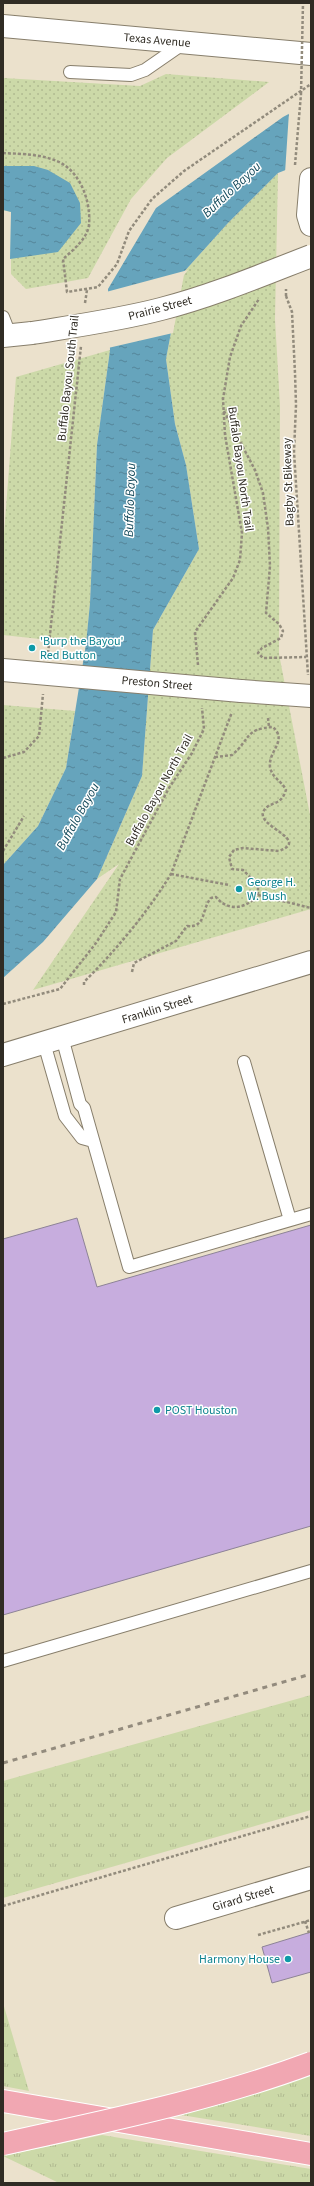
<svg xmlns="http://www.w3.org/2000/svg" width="314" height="2186" font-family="'Source Sans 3',sans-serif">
<defs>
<pattern id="grass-tufts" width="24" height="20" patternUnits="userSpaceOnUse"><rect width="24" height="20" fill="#ccd9a8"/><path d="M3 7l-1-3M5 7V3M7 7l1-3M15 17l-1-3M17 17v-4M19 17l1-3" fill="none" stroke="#b0ba90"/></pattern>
<pattern id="park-dots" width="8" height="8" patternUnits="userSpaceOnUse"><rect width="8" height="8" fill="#ccd9a8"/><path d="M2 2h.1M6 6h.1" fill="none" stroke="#b0ba90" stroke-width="1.8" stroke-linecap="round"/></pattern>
<pattern id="water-ripples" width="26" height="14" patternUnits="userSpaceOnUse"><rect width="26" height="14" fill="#66a4bc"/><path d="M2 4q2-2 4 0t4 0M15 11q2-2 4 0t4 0" fill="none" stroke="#548699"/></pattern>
</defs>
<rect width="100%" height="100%" fill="#ebe1cc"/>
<path fill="url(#grass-tufts)" d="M 311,1695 L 311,1810 L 3,1898 L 3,1781 Z
M 3,2003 L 29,2091 L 3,2086 Z
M 311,2074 L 311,2136 L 181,2115 Z
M 102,2135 L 311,2169 L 311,2183 L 59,2183 L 3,2156 Z"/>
<path fill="url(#park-dots)" d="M 166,74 L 269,82 L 167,158 L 131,199 L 88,278 L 26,289 L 11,274 L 11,212 L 3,210 L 3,78 L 140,86 Z
M 278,173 L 275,319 L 280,406 L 279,654 L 311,820 L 311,909 L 33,990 L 119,864 L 97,879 L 142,776 L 153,630 L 199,549 L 186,465 L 175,424 L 166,359 L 182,274 L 228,223 Z
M 110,350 L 97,445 L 90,603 L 86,644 L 3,635 L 3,547 L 16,377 Z
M 3,705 L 75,711 L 66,768 L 38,826 L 3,865 Z"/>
<path fill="url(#water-ripples)" d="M 311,102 L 311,160 L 278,173 L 228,223 L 182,274 L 166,359 L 175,424 L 186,465 L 199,549 L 153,630 L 142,776 L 97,879 L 43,942 L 3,978 L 3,865 L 38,826 L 66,768 L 86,644 L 90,603 L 97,445 L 110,350 L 108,289 L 156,208 L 283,117 Z
M 3,166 L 34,166 L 48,170 L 70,183 L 80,203 L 81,223 L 58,252 L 10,259 L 11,212 L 3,210 Z"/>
<path fill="#ebe1cc" d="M 311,100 L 311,162 L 285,173 L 289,112 Z
M 188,270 L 184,275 L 173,333 L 108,348 L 106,292 Z"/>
<path fill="#c7adde" stroke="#8d8396" d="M 77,1218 L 97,1287 L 311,1225 L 311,1526 L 3,1615 L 3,1239 Z
M 311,1932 L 311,1972 L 272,1983 L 262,1947 Z"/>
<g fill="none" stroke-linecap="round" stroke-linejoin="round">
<g stroke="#877e6b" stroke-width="14">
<path id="service" d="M 70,72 L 131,75 L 145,70 L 184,43
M 3,317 L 10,335
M 62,1037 L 80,1104 L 84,1108 L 129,1267 L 311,1214
M 44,1043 L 65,1116 L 82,1138 L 93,1141
M 244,1062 L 290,1220
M 3,1661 L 311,1571"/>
</g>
<g stroke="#877e6b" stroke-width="24">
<path id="minor" d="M 176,1918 L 311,1878"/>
</g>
<g stroke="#877e6b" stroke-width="24">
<path id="tertiary" d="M 3,336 L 32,333
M 241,691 L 311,696"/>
</g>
<g stroke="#877e6b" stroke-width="24">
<path id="secondary" d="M 3,26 L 311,54
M 311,179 L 308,215 L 311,225
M 3,1055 L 311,962"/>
</g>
<g stroke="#fff" stroke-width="24">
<path id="motorway" d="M 3,2101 L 311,2154"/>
</g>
<path stroke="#928b7c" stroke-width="2.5" stroke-dasharray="3 2" stroke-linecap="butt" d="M 3,153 C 22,154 44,154 61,163 C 81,174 91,202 89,225 C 87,239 73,250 63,259 L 67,292 L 98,287 L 117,264 L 129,231 L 152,199 L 184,171 L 311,84
M 295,165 L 301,94
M 286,296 L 292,312 L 295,373 L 296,405 L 294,452 L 308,675
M 85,303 L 87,290
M 224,411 L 255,470 L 263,493 L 268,528 L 270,566 L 266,613 L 279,624 L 283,631 L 281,638 L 262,648 L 258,653 L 263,658 L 306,657
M 48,653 L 81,346
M 198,665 L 195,632 L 233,578 L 240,560 L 242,533 L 225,435 L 223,399 L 230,357 L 241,326 L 259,299
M 268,718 L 269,727
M 3,758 L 24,752 L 39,736 L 43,694
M 3,851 L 24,816
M 171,874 L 229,885
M 258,895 L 311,908
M 132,972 L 134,963 L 176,941 L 187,926 C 207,928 201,909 211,898 L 216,897 C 228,912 246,909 258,895 L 258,885 L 243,870 L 232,869 L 229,857 L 234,850 L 243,848 L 279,851 C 310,840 259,827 263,813 C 266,803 277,805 282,798 C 284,796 285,792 286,790 C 282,781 272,778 270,767 C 268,751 288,741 273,727 C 244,729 251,739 232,755 L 216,757
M 84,985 L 84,982 C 117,949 147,913 171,874 L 232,712
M 3,1004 L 60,989 L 96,943 L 116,912 L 120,879 L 169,788 L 192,753 L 204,729 L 202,708
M 3,1906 L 311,1816
M 305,1921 L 309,1933
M 258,1935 L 311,1920"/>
<use href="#service" stroke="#fff" stroke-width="12"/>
<use href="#minor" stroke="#fff" stroke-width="22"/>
<use href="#tertiary" stroke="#fff" stroke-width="22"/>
<use href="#secondary" stroke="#fff" stroke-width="22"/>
<use href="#motorway" stroke="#f1a7b2" stroke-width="22"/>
<path stroke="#938b7d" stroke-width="3" stroke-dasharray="5 5" stroke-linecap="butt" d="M 3,1763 L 311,1674"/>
<g stroke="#877e6b" stroke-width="24" stroke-linecap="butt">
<path id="tertiary-bridge" d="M 32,333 C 75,326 119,320 161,309 C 212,296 262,275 311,256
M 3,670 L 241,691"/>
</g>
<g stroke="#fff" stroke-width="24" stroke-linecap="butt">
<path id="motorway-bridge" d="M 3,2144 C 106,2121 212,2100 311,2063"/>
</g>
<path stroke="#928b7c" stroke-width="2.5" stroke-dasharray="3 2" stroke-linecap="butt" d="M 301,94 L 303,3
M 286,296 L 286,289"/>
<use href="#tertiary-bridge" stroke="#fff" stroke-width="22"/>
<use href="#motorway-bridge" stroke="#f1a7b2" stroke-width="22"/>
</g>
<g fill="#0f9aa8" stroke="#fff" stroke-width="1.5">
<circle cx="32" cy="648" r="4"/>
<circle cx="239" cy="889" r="4"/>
<circle cx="157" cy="1410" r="4"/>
<circle cx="288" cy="1959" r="4"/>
</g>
<g text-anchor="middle" stroke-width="3" stroke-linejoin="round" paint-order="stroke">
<g font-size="12" fill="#302c24" stroke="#fff">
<text transform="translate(157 40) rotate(5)" y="4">Texas Avenue</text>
<text transform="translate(160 308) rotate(-15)" y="4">Prairie Street</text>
<text transform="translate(68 378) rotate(-84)" y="4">Buffalo Bayou South Trail</text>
<text transform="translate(241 469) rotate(82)" y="4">Buffalo Bayou North Trail</text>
<text transform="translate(288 482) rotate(-92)" y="4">Bagby St Bikeway</text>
<text transform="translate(157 683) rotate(5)" y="4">Preston Street</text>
<text transform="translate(159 790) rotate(-61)" y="4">Buffalo Bayou North Trail</text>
<text transform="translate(157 1009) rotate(-17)" y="4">Franklin Street</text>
<text transform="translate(243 1898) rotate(-17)" y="4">Girard Street</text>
</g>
<g font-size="12" fill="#0d838f" stroke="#fff" text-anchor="start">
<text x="40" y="645">'Burp the Bayou'<tspan x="40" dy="14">Red Button</tspan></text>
<text x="247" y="886">George H.<tspan x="247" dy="14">W. Bush</tspan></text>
<text x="165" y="1414">POST Houston</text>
<text x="280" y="1963" text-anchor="end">Harmony House</text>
</g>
<g font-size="13" font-style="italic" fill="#144a5b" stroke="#fff">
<text transform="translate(231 189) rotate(-43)" y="5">Buffalo Bayou</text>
<text transform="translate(129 500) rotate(-88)" y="5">Buffalo Bayou</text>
<text transform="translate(77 816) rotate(-61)" y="5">Buffalo Bayou</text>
</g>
</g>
<rect width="314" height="2186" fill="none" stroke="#302c24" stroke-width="8"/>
</svg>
